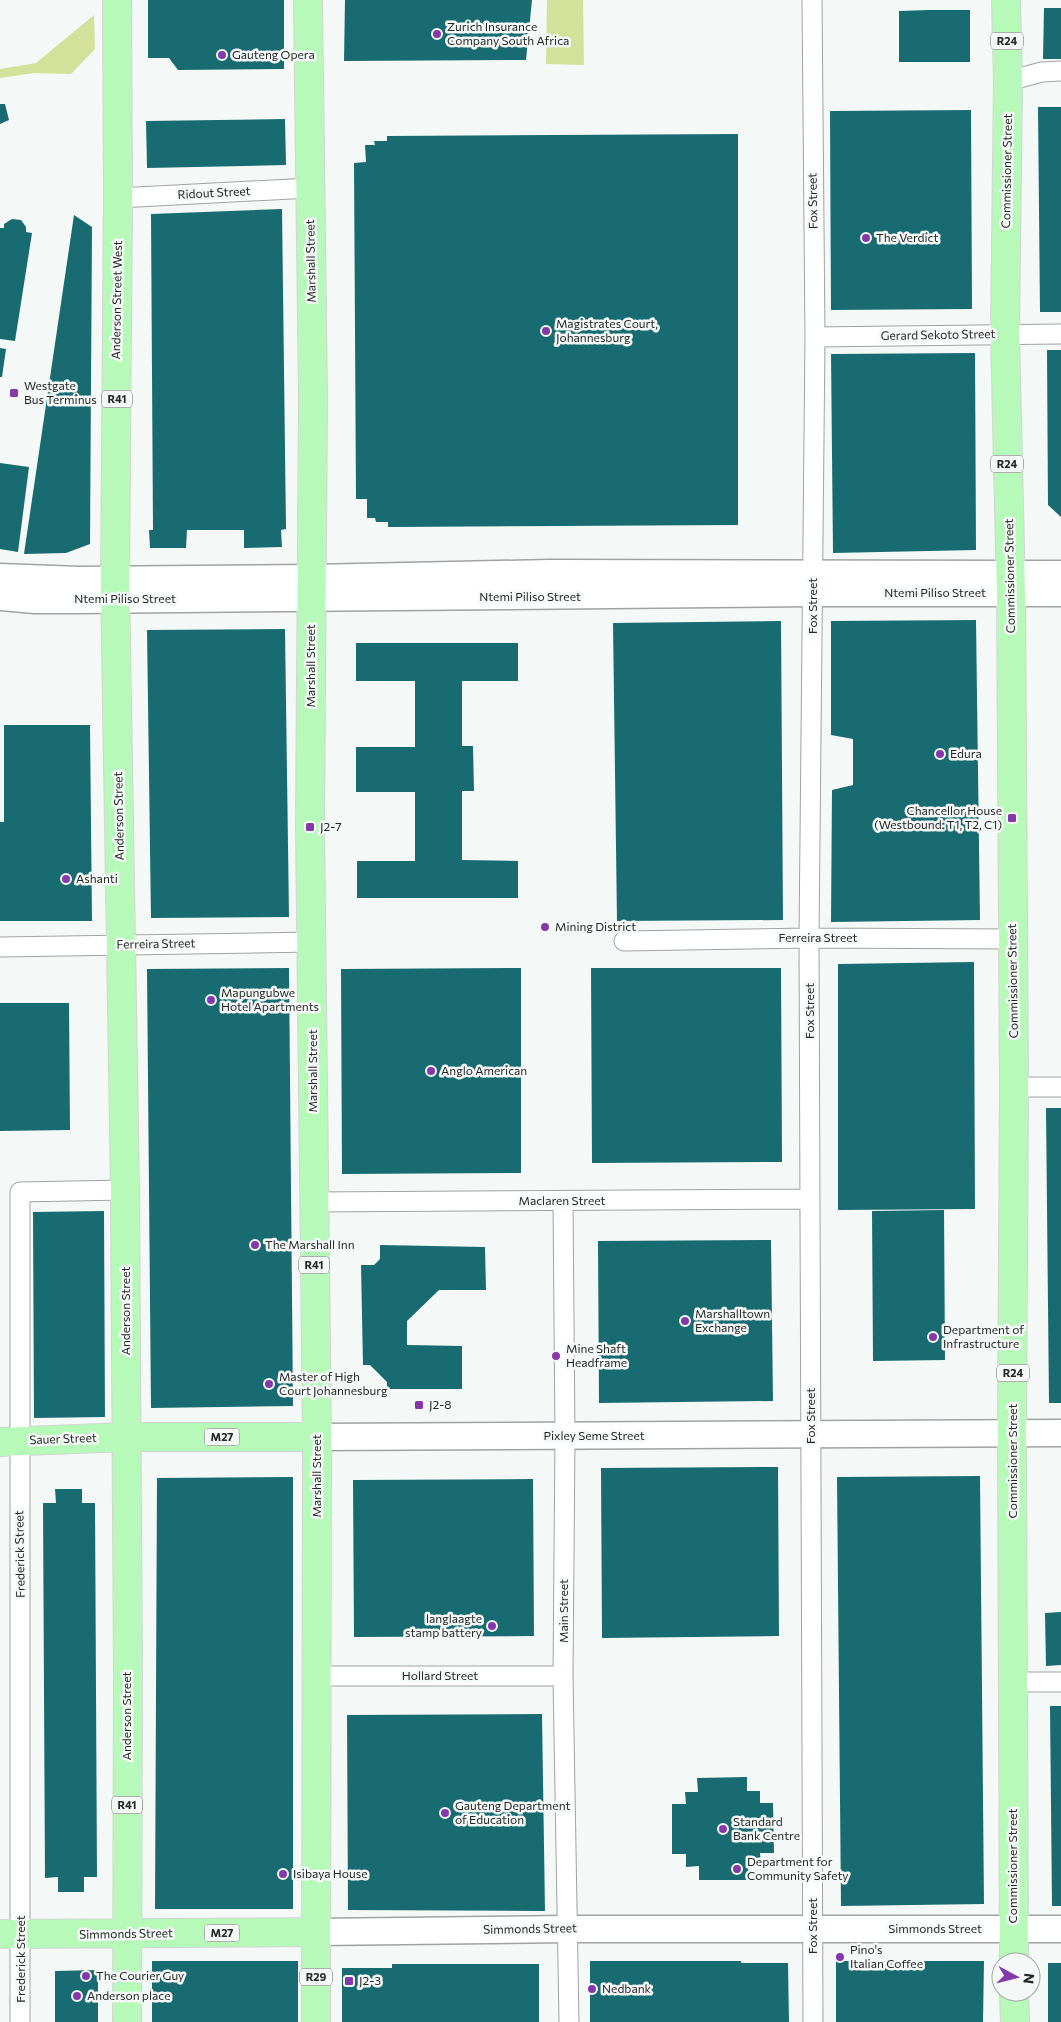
<svg xmlns="http://www.w3.org/2000/svg" width="1061" height="2022" font-family="Commissioner,sans-serif">
<rect width="100%" height="100%" fill="#f4f8f6"/>
<path fill="#d3e19a" d="M 547,0 L 583,0 L 584,65 L 546,64 Z
M 94,15 L 95,49 L 71,74 L 34,73 L 0,78 L 0,69 L 36,63 Z"/>
<path fill="#186c71" d="M 148,0 L 284,0 L 284,69 L 178,70 L 169,58 L 148,58 Z
M 345,0 L 532,0 L 526,60 L 344,61 Z
M 1044,8 L 1061,8 L 1061,59 L 1043,59 Z
M 928,10 L 970,10 L 970,62 L 899,62 L 899,11 Z
M 0,104 L 5,104 L 9,120 L 0,124 Z
M 1038,107 L 1061,107 L 1061,312 L 1040,312 Z
M 971,110 L 972,309 L 831,310 L 830,111 Z
M 285,119 L 286,165 L 147,168 L 146,121 Z
M 738,134 L 738,525 L 388,527 L 388,522 L 376,522 L 375,518 L 367,518 L 367,499 L 356,499 L 354,163 L 366,162 L 365,145 L 375,145 L 374,141 L 387,141 L 387,136 Z
M 282,209 L 286,529 L 281,530 L 282,547 L 244,548 L 244,530 L 187,530 L 186,548 L 150,548 L 149,530 L 153,530 L 151,214 Z
M 74,215 L 92,227 L 90,544 L 66,553 L 24,554 Z
M 12,219 L 21,220 L 26,227 L 26,232 L 32,233 L 15,341 L 0,339 L 0,228 L 4,228 L 4,224 Z
M 0,348 L 6,349 L 2,377 L 0,377 Z
M 1047,350 L 1061,350 L 1061,517 L 1048,505 Z
M 975,353 L 976,550 L 833,553 L 831,354 Z
M 0,463 L 29,467 L 18,552 L 0,549 Z
M 976,620 L 980,920 L 831,922 L 832,790 L 853,785 L 853,739 L 831,735 L 831,621 Z
M 781,621 L 783,920 L 617,921 L 613,623 Z
M 285,629 L 289,917 L 151,918 L 147,630 Z
M 356,643 L 518,643 L 518,681 L 462,681 L 462,746 L 473,746 L 474,791 L 462,791 L 462,860 L 518,861 L 518,898 L 357,898 L 357,861 L 415,861 L 415,792 L 356,792 L 356,747 L 415,747 L 415,681 L 356,681 Z
M 4,725 L 90,725 L 92,921 L 0,921 L 0,822 L 4,822 Z
M 974,962 L 975,1209 L 838,1210 L 838,964 Z
M 289,968 L 293,1406 L 151,1408 L 147,969 Z
M 521,968 L 521,1173 L 342,1174 L 341,969 Z
M 591,968 L 781,968 L 782,1162 L 592,1163 Z
M 0,1003 L 69,1003 L 70,1130 L 0,1131 Z
M 1046,1108 L 1061,1108 L 1061,1403 L 1049,1403 Z
M 944,1210 L 945,1360 L 873,1361 L 872,1211 Z
M 104,1211 L 105,1417 L 34,1418 L 33,1212 Z
M 771,1240 L 773,1401 L 599,1403 L 598,1241 Z
M 380,1245 L 485,1247 L 486,1290 L 439,1290 L 407,1321 L 407,1345 L 462,1346 L 462,1389 L 387,1389 L 387,1382 L 370,1365 L 363,1365 L 361,1265 L 374,1265 L 380,1259 Z
M 778,1467 L 779,1636 L 602,1638 L 601,1468 Z
M 980,1476 L 984,1904 L 841,1906 L 837,1477 Z
M 293,1477 L 293,1909 L 155,1909 L 157,1478 Z
M 533,1479 L 534,1636 L 354,1637 L 353,1480 Z
M 55,1489 L 82,1489 L 82,1503 L 95,1503 L 97,1877 L 84,1877 L 84,1892 L 58,1892 L 58,1877 L 45,1878 L 43,1503 L 56,1503 Z
M 1061,1612 L 1061,1665 L 1046,1666 L 1045,1613 Z
M 1050,1706 L 1061,1706 L 1061,1906 L 1052,1906 Z
M 542,1714 L 545,1911 L 348,1910 L 347,1715 Z
M 747,1777 L 747,1791 L 760,1791 L 760,1803 L 773,1803 L 774,1853 L 760,1853 L 761,1866 L 748,1866 L 749,1880 L 699,1880 L 699,1866 L 686,1867 L 686,1854 L 672,1854 L 672,1804 L 686,1804 L 685,1792 L 698,1792 L 697,1778 Z
M 152,1961 L 298,1961 L 298,2022 L 152,2022 Z
M 590,1961 L 741,1961 L 741,1963 L 788,1963 L 789,2022 L 590,2022 Z
M 836,1961 L 984,1961 L 983,2022 L 836,2022 Z
M 1048,1963 L 1061,1963 L 1061,2022 L 1048,2022 Z
M 392,1964 L 539,1964 L 539,2022 L 342,2022 L 342,1968 L 392,1968 Z
M 98,1970 L 98,2022 L 55,2022 L 55,1971 Z"/>
<g fill="none" stroke-linecap="round" stroke-linejoin="round">
<g stroke="#9fa3a1" stroke-width="21">
<path id="street" d="M 812,0 L 815,337 L 809,938 L 813,2022
M 1008,81 L 1042,72 L 1061,71
M 118,198 L 310,188
M 815,337 L 1061,334
M 624,941 L 809,938 L 1013,939
M 0,947 L 312,942
M 1014,1087 L 1061,1087
M 563,1201 L 565,1437 L 563,1676 L 569,2022
M 313,1202 L 810,1199
M 317,1676 L 563,1676
M 1013,1682 L 1061,1682
M 20,2022 C 22,1745 18,1469 20,1192 L 125,1190"/>
</g>
<g stroke="#9fa3a1" stroke-width="29">
<path id="secondary" d="M 0,577 L 79,580 L 312,578 L 550,573 L 1061,574
M 0,597 L 35,600 L 77,600 L 814,593 L 1061,593
M 317,1437 L 1061,1433
M 316,1932 L 568,1929 L 1061,1929"/>
</g>
<g stroke="#d4d4d4" stroke-width="30">
<path id="primary" d="M 117,0 L 118,198 L 115,580 L 125,1190 L 128,1675 L 127,2022
M 308,0 L 313,398 L 310,827 L 317,1437 L 316,2022
M 1006,0 L 1008,81 L 1005,334 L 1011,593 L 1014,1087 L 1012,1434 L 1014,1962
M 0,1442 L 126,1437 L 317,1437
M 0,1934 L 316,1932
M 1014,1992 L 1015,2022"/>
</g>
<use href="#street" stroke="#fff" stroke-width="19"/>
<use href="#secondary" stroke="#fff" stroke-width="26"/>
<use href="#primary" stroke="#b6f9b9" stroke-width="28"/>
</g>
<g fill="#8438a9" stroke="#f4f8f6" stroke-width="2">
<circle cx="437" cy="34" r="5"/>
<circle cx="222" cy="55" r="5"/>
<circle cx="866" cy="238" r="5"/>
<circle cx="546" cy="331" r="5"/>
<rect x="9" y="388" width="10" height="10" rx="2.5"/>
<circle cx="940" cy="754" r="5"/>
<rect x="1007" y="813" width="10" height="10" rx="2.5"/>
<rect x="305" y="822" width="10" height="10" rx="2.5"/>
<circle cx="66" cy="879" r="5"/>
<circle cx="545" cy="927" r="5"/>
<circle cx="211" cy="1000" r="5"/>
<circle cx="431" cy="1071" r="5"/>
<circle cx="255" cy="1245" r="5"/>
<circle cx="685" cy="1321" r="5"/>
<circle cx="933" cy="1337" r="5"/>
<circle cx="556" cy="1356" r="5"/>
<circle cx="269" cy="1384" r="5"/>
<rect x="414" y="1400" width="10" height="10" rx="2.5"/>
<circle cx="492" cy="1626" r="5"/>
<circle cx="445" cy="1813" r="5"/>
<circle cx="723" cy="1829" r="5"/>
<circle cx="737" cy="1869" r="5"/>
<circle cx="283" cy="1874" r="5"/>
<circle cx="840" cy="1957" r="5"/>
<circle cx="86" cy="1976" r="5"/>
<rect x="344" y="1976" width="10" height="10" rx="2.5"/>
<circle cx="592" cy="1989" r="5"/>
<circle cx="77" cy="1996" r="5"/>
</g>
<g text-anchor="middle" stroke-width="5" stroke-linejoin="round" paint-order="stroke">
<g fill="#f4f8f6" stroke="#646665" stroke-width="1">
<rect x="991" y="32.5" width="32" height="17" rx="4"/>
<rect x="102" y="390.5" width="30" height="17" rx="4"/>
<rect x="991" y="455.5" width="32" height="17" rx="4"/>
<rect x="299" y="1256.5" width="30" height="17" rx="4"/>
<rect x="997" y="1364.5" width="32" height="17" rx="4"/>
<rect x="204.5" y="1428.5" width="35" height="17" rx="4"/>
<rect x="112" y="1796.5" width="30" height="17" rx="4"/>
<rect x="204.5" y="1924.5" width="35" height="17" rx="4"/>
<rect x="300" y="1968.5" width="32" height="17" rx="4"/>
</g>
<g font-size="11" font-weight="bold" fill="#262727">
<text x="1007" y="45">R24</text>
<text x="117" y="403">R41</text>
<text x="1007" y="468">R24</text>
<text x="314" y="1269">R41</text>
<text x="1013" y="1377">R24</text>
<text x="222" y="1441">M27</text>
<text x="127" y="1809">R41</text>
<text x="222" y="1937">M27</text>
<text x="316" y="1981">R29</text>
</g>
<g font-size="12" fill="#262727" stroke="#f4f8f6" text-anchor="start">
<text x="447" y="31">Zurich Insurance<tspan x="447" dy="14">Company South Africa</tspan></text>
<text x="232" y="59">Gauteng Opera</text>
<text x="876" y="242">The Verdict</text>
<text x="556" y="328">Magistrates Court,<tspan x="556" dy="14">Johannesburg</tspan></text>
<text x="24" y="390">Westgate<tspan x="24" dy="14">Bus Terminus</tspan></text>
<text x="950" y="758">Edura</text>
<text x="1002" y="815" text-anchor="end">Chancellor House<tspan x="1002" dy="14">(Westbound: T1, T2, C1)</tspan></text>
<text x="320" y="831">J2-7</text>
<text x="76" y="883">Ashanti</text>
<text x="555" y="931">Mining District</text>
<text x="221" y="997">Mapungubwe<tspan x="221" dy="14">Hotel Apartments</tspan></text>
<text x="441" y="1075">Anglo American</text>
<text x="265" y="1249">The Marshall Inn</text>
<text x="695" y="1318">Marshalltown<tspan x="695" dy="14">Exchange</tspan></text>
<text x="943" y="1334">Department of<tspan x="943" dy="14">Infrastructure</tspan></text>
<text x="566" y="1353">Mine Shaft<tspan x="566" dy="14">Headframe</tspan></text>
<text x="279" y="1381">Master of High<tspan x="279" dy="14">Court Johannesburg</tspan></text>
<text x="429" y="1409">J2-8</text>
<text x="482" y="1623" text-anchor="end">langlaagte<tspan x="482" dy="14">stamp battery</tspan></text>
<text x="455" y="1810">Gauteng Department<tspan x="455" dy="14">of Education</tspan></text>
<text x="733" y="1826">Standard<tspan x="733" dy="14">Bank Centre</tspan></text>
<text x="747" y="1866">Department for<tspan x="747" dy="14">Community Safety</tspan></text>
<text x="293" y="1878">Isibaya House</text>
<text x="850" y="1954">Pino's<tspan x="850" dy="14">Italian Coffee</tspan></text>
<text x="96" y="1980">The Courier Guy</text>
<text x="359" y="1985">J2-3</text>
<text x="602" y="1993">Nedbank</text>
<text x="87" y="2000">Anderson place</text>
</g>
<g font-size="12" fill="#262727" stroke="#f4f8f6">
<text transform="translate(1007 171) rotate(-89)" y="4">Commissioner Street</text>
<text transform="translate(214 193) rotate(-3)" y="4">Ridout Street</text>
<text transform="translate(813 201) rotate(-91)" y="4">Fox Street</text>
<text transform="translate(311 261) rotate(-91)" y="4">Marshall Street</text>
<text transform="translate(117 300) rotate(-89)" y="4">Anderson Street West</text>
<text transform="translate(938 335) rotate(-1)" y="4">Gerard Sekoto Street</text>
<text transform="translate(1010 576) rotate(-91)" y="4">Commissioner Street</text>
<text x="935" y="597">Ntemi Piliso Street</text>
<text x="530" y="601">Ntemi Piliso Street</text>
<text x="125" y="603">Ntemi Piliso Street</text>
<text transform="translate(813 606) rotate(-90)" y="4">Fox Street</text>
<text transform="translate(311 666) rotate(-90)" y="4">Marshall Street</text>
<text transform="translate(119 816) rotate(-91)" y="4">Anderson Street</text>
<text x="818" y="942">Ferreira Street</text>
<text transform="translate(156 944) rotate(-1)" y="4">Ferreira Street</text>
<text transform="translate(1013 981) rotate(-91)" y="4">Commissioner Street</text>
<text transform="translate(810 1011) rotate(-90)" y="4">Fox Street</text>
<text transform="translate(313 1071) rotate(-90)" y="4">Marshall Street</text>
<text x="562" y="1205">Maclaren Street</text>
<text transform="translate(126 1311) rotate(-90)" y="4">Anderson Street</text>
<text transform="translate(811 1416) rotate(-90)" y="4">Fox Street</text>
<text x="594" y="1440">Pixley Seme Street</text>
<text transform="translate(63 1439) rotate(-2)" y="4">Sauer Street</text>
<text transform="translate(1013 1461) rotate(-90)" y="4">Commissioner Street</text>
<text transform="translate(317 1476) rotate(-90)" y="4">Marshall Street</text>
<text transform="translate(20 1554) rotate(-91)" y="4">Frederick Street</text>
<text transform="translate(564 1611) rotate(-90)" y="4">Main Street</text>
<text x="440" y="1680">Hollard Street</text>
<text transform="translate(127 1716) rotate(-90)" y="4">Anderson Street</text>
<text transform="translate(1013 1866) rotate(-90)" y="4">Commissioner Street</text>
<text transform="translate(813 1926) rotate(-90)" y="4">Fox Street</text>
<text transform="translate(530 1929) rotate(-1)" y="4">Simmonds Street</text>
<text x="935" y="1933">Simmonds Street</text>
<text transform="translate(126 1934) rotate(-1)" y="4">Simmonds Street</text>
<text transform="translate(21 1959) rotate(-90)" y="4">Frederick Street</text>
</g>
</g>
<g transform="translate(1016 1977) rotate(97)"><circle r="24" fill="#f4f8f6" stroke="#a2a4a3"/>
<path d="M0-4L9 19L0 12L-9 19Z" fill="#8438a9"/>
<text y="-8" font-size="14" font-weight="bold" text-anchor="middle" fill="#262727">N</text>
</g>
</svg>
